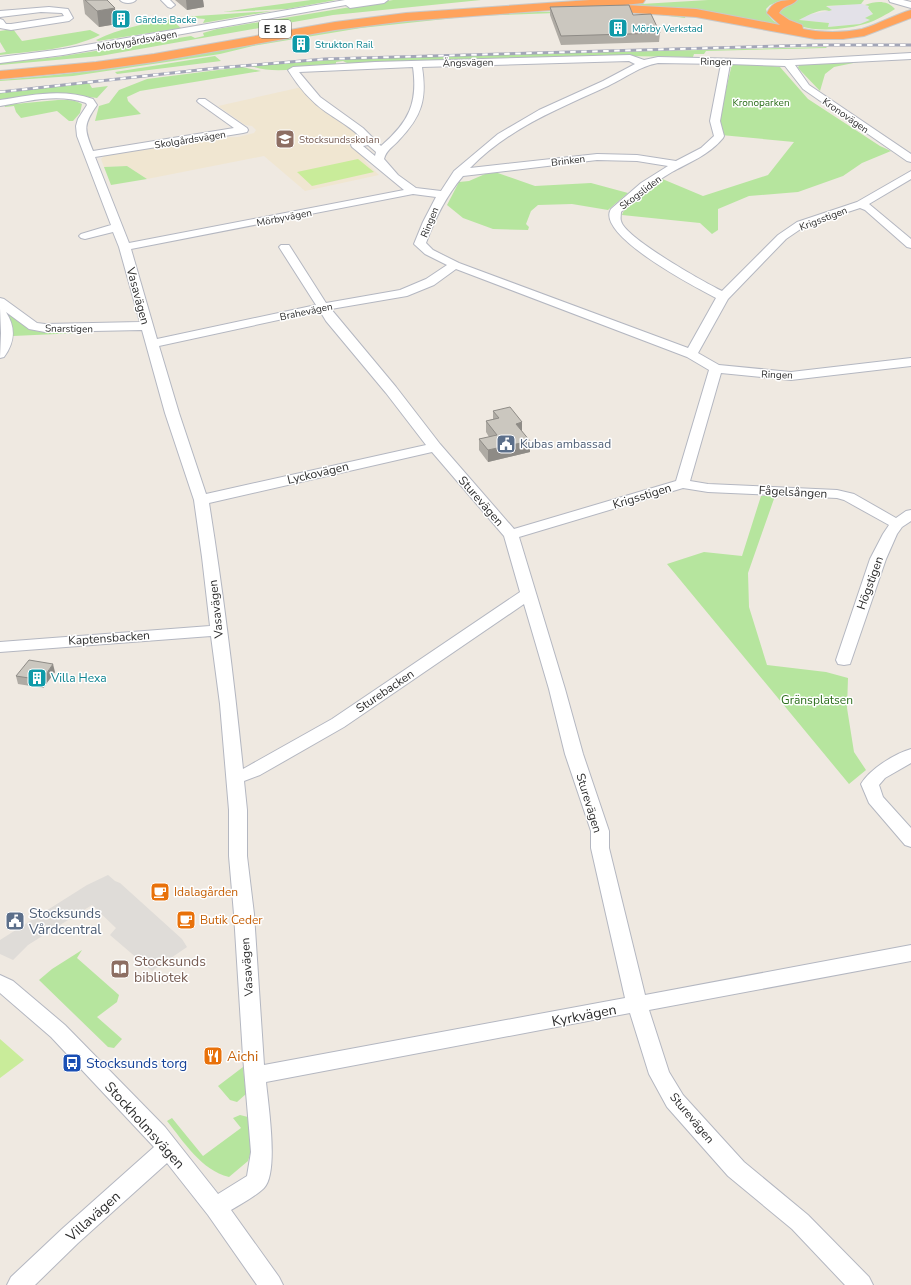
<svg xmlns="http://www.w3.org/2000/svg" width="911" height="1285" font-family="'Nunito Sans',sans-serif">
<rect width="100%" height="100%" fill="#efe9e1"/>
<path fill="#e3e1e8" d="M 859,3 L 869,6 L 868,8 L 873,15 L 871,20 L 860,24 L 828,27 L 829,23 L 799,20 L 807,15 L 832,10 L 825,7 Z"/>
<path fill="#f0e6d1" d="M 302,87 L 366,140 L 350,144 L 350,145 L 367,159 L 364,160 L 379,175 L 305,191 L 264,156 L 147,179 L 127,166 L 104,167 L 101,159 L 104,156 L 209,138 L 238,137 L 254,133 L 256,130 L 252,126 L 245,125 L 218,106 Z"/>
<path fill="#b6e59e" d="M 311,0 L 336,0 L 287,9 L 223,12 Z
M 393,0 L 481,0 L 333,15 L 100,56 L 0,65 L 0,63 L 57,57 L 191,36 L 195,38 L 204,36 L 203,33 L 217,29 Z
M 708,0 L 782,0 L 770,5 L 766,9 C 770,24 784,26 797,29 L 755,21 L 608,6 Z
M 797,0 L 864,0 L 861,4 L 826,6 L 832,10 L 829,11 C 821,8 807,16 799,20 L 829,23 L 828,27 L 860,24 L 870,20 L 865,18 L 873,14 L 868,8 L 869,6 L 865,5 C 876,1 887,0 895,9 C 887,14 877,20 868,23 C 843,31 798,35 779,14 C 782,6 789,2 797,0 Z
M 272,11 L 203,23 L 205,19 L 181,17 Z
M 590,11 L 638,11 L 686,14 L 685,18 L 636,12 L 611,11 L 473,16 L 361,28 L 253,46 L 220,54 L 73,76 L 0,81 L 0,80 C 49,76 98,71 147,63 C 211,54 274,39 337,29 C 422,16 505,12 590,11 Z
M 170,19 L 181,28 L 98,41 L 96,40 C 121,28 143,24 170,19 Z
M 13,29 L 22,41 L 90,30 L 100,35 C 69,50 34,51 0,55 L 0,53 L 6,52 L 0,42 L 0,31 Z
M 826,47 L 827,48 L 706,51 L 704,54 L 694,54 L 693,57 L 623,56 L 349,64 L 343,61 L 336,62 L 336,64 C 310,67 275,75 251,66 L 342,59 L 400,57 Z
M 215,56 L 221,61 L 117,74 L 115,72 Z
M 868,60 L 834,67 L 825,74 L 820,91 L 798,68 L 799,65 Z
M 732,64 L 772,66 L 780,67 L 808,99 L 880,146 L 891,151 L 862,163 L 843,176 L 798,192 L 749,196 L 718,209 L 718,230 L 712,234 L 700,223 L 622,215 C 628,199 647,188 660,178 L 703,196 L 768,175 L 794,142 L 721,135 L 719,119 Z
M 242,67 L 261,71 L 140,91 L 127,97 L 128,101 L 141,114 L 95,121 L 99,106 L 109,103 L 119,90 L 147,79 Z
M 89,83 L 92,88 L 108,86 L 97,98 L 66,94 L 0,101 L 0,93 Z
M 58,100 C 67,100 74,99 82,104 L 80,113 L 73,121 L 69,121 L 57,111 L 21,118 L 16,112 L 14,106 L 5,107 L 4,105 Z
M 127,166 L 147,179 L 111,185 L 104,167 Z
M 492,171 L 535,186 L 591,183 L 628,193 L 608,210 L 572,204 L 538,205 L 531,211 L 526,224 L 529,227 L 528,230 L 493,229 L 463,218 L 447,205 L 459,182 L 469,181 Z
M 0,305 L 25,325 L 35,331 L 78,333 L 13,336 L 6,314 Z
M 761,496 L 775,496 L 748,573 L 749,607 L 767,665 L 826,672 L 848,678 L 847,708 L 854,752 L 866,770 L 849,784 L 667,564 L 704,552 L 742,556 Z
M 82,950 L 77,958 L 119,995 L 117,1002 L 97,1017 L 122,1039 L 114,1048 L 108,1047 L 39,980 L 52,969 Z
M 243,1067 L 246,1094 L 237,1102 L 230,1100 L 218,1086 Z
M 240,1115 L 248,1117 L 251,1151 L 248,1161 L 229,1177 C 201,1170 184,1142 167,1121 L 172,1118 L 203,1156 L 241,1128 L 233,1118 Z"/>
<path fill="#c9ec9a" d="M 358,159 L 374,172 L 312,186 L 297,172 Z
M 0,1039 L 24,1060 L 0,1078 Z"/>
<path fill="#dfdcd8" d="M 108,875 L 115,881 L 120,883 L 182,939 L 187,947 L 152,971 L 110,935 L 116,928 L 92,905 L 28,945 L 13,960 L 0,954 L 0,940 L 87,885 Z"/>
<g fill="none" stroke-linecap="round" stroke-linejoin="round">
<g stroke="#b4b7c1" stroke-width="2">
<path id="minor" d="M 120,0 L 136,0 C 133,4 123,4 120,0 Z
M 161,0 L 170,0 L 175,5 L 171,8 L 168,7 Z
M 345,0 L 388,0 L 384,3 L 350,8 L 346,5 L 63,55 L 0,63 L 0,57 L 63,49 Z
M 889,0 L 903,0 L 911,2 L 911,8 L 890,2 Z
M 49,7 L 68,9 L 73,18 L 69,21 L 11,30 L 0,28 L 0,19 L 3,20 L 6,24 L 11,24 L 64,16 L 62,13 L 41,12 L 0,17 L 0,11 Z
M 911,53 L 911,59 L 795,65 L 809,85 L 911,154 L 911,162 L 907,161 L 803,89 L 785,66 L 730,64 L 720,121 L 724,136 L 723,138 C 709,155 690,162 672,172 C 653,183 636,197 621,212 C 621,215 620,218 621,221 C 625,238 704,282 722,291 L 778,235 L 797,222 L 857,202 L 911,171 L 911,179 L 869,204 L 911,239 L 911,248 L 907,247 L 865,210 L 860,208 L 805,226 L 786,239 L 728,299 L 698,353 L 719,365 L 791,372 L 911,358 L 911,366 L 791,380 L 721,373 L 690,481 L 708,484 L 837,490 L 854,494 L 896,518 L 906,511 L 911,510 L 911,521 L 902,527 L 897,534 L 886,559 L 850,664 L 844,665 L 838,664 L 836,660 L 870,559 L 883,534 L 889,525 L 844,500 L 837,498 L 708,492 L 683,488 L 519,537 L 565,689 L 583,754 L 609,831 L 609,848 L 645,995 L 911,945 L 911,961 L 649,1010 L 669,1072 L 683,1095 L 744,1162 L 808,1215 L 869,1277 L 873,1285 L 845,1285 L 792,1229 L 728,1176 L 667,1107 L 649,1074 L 630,1013 L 266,1082 C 268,1103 279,1173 264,1188 C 256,1196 241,1204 231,1210 L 279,1277 L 283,1285 L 257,1285 L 208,1215 L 167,1163 L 78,1243 L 35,1285 L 7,1285 L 11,1277 L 62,1229 L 154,1147 L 51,1037 L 0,993 L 0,975 L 13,981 L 65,1025 L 165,1127 L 218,1194 L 247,1176 L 251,1152 L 243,1056 L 234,914 L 229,856 L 229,810 L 220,704 L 211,636 L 0,652 L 0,642 L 210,626 L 202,557 L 194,500 L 165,413 L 142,330 L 45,332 L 29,329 L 6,312 C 16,328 15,342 4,357 L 0,358 L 1,333 L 0,308 L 1,309 L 0,308 L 0,298 L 4,299 L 37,323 L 45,324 L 140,322 L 119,247 L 113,232 L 85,239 L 81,238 L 79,236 L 81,234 L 111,225 L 77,136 L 76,126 L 78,119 L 87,105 L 86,103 C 58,93 28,101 0,106 L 0,100 C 32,95 62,88 93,99 L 97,105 C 83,125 84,129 93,151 L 234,128 L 199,103 L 197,101 L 199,99 L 205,99 L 247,128 L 248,130 L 247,132 L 243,133 L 95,157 L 129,243 L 404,190 L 352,147 L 351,145 L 352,143 L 363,140 C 353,128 339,121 326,112 C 310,101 298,86 288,70 L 293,67 L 375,62 L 630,55 L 644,60 L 658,57 L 788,60 ZM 629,61 L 635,64 L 603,81 L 539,110 L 498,134 L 454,171 L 441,191 L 416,188 L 398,175 L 384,159 C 386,150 393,147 399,140 C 422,116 427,99 422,67 ZM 658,63 L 721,64 L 710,121 L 714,136 L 701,148 L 676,161 L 637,155 L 597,154 L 470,168 C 509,128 558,109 608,86 C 625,78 640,66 658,63 ZM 413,67 C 418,103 409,122 381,146 L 363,128 L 320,97 L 299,72 ZM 368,145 L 376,152 L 375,156 L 363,146 ZM 597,160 L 637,161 L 668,166 L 641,183 L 611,209 C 595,235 697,288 716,298 L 688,348 L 459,263 L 433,250 L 426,243 C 435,218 446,196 463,176 ZM 413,194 L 436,197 L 423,222 L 414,244 L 425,254 L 447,265 L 426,279 L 400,290 L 326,303 L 289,245 L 281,245 L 279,247 L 316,305 L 157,339 L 131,249 ZM 456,269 L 687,357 L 709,370 L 676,481 L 514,529 L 440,444 L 396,387 L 331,309 L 407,296 L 434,285 ZM 320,311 L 326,321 L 386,393 L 426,445 L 206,494 L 179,413 L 159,346 ZM 432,452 L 504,536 L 520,592 L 332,719 L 243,769 C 234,680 223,591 209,503 ZM 524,604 L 549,689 L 565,754 L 591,831 L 591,848 L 625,998 L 264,1065 L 254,914 L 247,856 L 247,810 L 244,781 L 260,775 L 344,727 Z
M 911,749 L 911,763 L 885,778 L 879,785 L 883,797 L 911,828 L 911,847 L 905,845 L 869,803 L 861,784 C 870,769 894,754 911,749 Z"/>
</g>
<g stroke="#c9c9c9" stroke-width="2">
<path id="highway" d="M 590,0 L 645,0 L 643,3 L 624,5 L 696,9 L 780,25 L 767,13 C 773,0 783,0 797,0 C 792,6 783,5 779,13 L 789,20 L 802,25 L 803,29 C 822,33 843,33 862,29 C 879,24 894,15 911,10 L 911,18 L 864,36 L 843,39 L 815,39 L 696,17 L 621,12 L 617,11 L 615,8 L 618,5 L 406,21 L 335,30 L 154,62 L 96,70 L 0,79 L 0,71 L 96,62 L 154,54 L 335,22 L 406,13 Z"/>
</g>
<use href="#minor" fill="#fff" fill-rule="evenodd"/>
<use href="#highway" fill="#ffa35c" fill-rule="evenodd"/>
<g stroke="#a3a6b8" stroke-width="3">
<path id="rail" d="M 0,92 L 217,68 L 325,59 L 817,45 L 911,45"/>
</g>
<use href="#rail" stroke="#fff" stroke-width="2" stroke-dasharray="5.5" stroke-linecap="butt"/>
</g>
<path fill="#afaba4" d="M 83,0 L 107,0 L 117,24 L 99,27 L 85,14 Z
M 175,0 L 203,0 L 204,7 L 187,10 Z
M 550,7 L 633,15 L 660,33 L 659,42 L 561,45 L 550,15 Z
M 493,411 L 522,422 L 522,431 L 530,452 L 488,462 L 479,450 L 479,439 L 489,437 L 486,432 L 486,421 L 493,419 Z
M 55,672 L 43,688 L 18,684 L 16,676 Z"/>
<path fill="#8e8b86" d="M 186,0 L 203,0 L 204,7 L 187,10 Z
M 115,8 L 117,24 L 99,27 L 97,11 Z
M 522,422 L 522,434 L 516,424 Z
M 530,441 L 530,452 L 488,462 L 488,450 Z
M 53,664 L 55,672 L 43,688 L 42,680 Z"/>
<path fill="#cbc7bf" stroke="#8e8b86" d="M 85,0 L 107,0 L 115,8 L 97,11 Z
M 629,5 L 633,15 L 651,14 L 660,33 L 561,36 L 550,7 Z
M 510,407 L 522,422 L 516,424 L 530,441 L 488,450 L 479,439 L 497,435 L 486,421 L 499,418 L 493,411 Z
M 29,660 L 53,664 L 42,680 L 16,676 Z"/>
<defs>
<g id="building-square" transform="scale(1)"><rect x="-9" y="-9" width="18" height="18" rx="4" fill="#0f9aa8" stroke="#fff"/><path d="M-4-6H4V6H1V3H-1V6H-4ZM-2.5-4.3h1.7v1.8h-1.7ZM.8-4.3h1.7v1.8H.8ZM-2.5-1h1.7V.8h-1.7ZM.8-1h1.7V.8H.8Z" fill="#fff"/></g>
<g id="school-square" transform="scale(1)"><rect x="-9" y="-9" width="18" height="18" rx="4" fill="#8d6e63" stroke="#fff"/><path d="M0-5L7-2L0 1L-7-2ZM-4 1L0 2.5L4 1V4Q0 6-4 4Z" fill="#fff"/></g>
<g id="civic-square" transform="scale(1)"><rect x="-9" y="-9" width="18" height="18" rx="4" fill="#5c6f8a" stroke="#fff"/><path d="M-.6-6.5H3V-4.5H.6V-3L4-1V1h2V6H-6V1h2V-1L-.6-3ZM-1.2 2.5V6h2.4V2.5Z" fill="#fff"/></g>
<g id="cafe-square" transform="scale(1)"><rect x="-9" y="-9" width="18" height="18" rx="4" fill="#e8710a" stroke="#fff"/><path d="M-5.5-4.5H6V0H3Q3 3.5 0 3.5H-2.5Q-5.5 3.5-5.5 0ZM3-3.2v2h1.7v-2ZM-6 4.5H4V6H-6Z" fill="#fff"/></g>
<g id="library-square" transform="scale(1)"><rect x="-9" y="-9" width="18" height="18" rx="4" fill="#8d6e63" stroke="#fff"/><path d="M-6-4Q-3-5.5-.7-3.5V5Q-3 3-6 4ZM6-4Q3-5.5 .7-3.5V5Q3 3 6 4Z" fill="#fff"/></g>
<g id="restaurant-square" transform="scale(1)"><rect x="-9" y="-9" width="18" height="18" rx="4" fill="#e8710a" stroke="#fff"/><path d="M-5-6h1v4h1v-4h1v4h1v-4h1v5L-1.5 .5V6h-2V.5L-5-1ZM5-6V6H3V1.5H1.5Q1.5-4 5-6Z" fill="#fff"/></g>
<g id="bus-square" transform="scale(1)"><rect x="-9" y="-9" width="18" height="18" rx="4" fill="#1a4fb4" stroke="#fff"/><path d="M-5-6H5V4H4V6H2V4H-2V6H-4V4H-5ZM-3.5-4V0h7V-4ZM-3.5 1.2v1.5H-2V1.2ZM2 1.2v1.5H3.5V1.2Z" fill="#fff"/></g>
</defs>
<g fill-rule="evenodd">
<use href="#building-square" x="121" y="19"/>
<use href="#building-square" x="618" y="28"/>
<use href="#building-square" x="301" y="44"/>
<use href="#school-square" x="285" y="139"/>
<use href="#civic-square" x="506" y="444"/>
<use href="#building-square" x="37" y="678"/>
<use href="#cafe-square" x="160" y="892"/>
<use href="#cafe-square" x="186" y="920"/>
<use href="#civic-square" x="15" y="921"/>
<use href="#library-square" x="120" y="969"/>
<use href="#restaurant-square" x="213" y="1056"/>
<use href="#bus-square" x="72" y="1063"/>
</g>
<g text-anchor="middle" stroke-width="3" stroke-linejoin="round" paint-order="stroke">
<g font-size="10" fill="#0d838f" stroke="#fff" text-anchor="start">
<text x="135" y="23">Gärdes Backe</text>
<text x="632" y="32">Mörby Verkstad</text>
<text x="315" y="48">Strukton Rail</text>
</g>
<g font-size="10" fill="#2e2e2e" stroke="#fff">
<text transform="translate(137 40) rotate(-10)" y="4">Mörbygårdsvägen</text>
<text transform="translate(716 61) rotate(1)" y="4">Ringen</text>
<text transform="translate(468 62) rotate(-1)" y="4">Ängsvägen</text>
<text transform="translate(846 115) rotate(35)" y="4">Kronovägen</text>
<text transform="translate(190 139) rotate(-9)" y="4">Skolgårdsvägen</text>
<text transform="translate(568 160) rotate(-7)" y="4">Brinken</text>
<text transform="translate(640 192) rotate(-37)" y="4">Skogsliden</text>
<text transform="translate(284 217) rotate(-11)" y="4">Mörbyvägen</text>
<text transform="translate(823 218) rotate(-21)" y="4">Krigsstigen</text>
<text transform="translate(429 222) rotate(-68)" y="4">Ringen</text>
<text transform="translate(306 311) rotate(-12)" y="4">Brahevägen</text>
<text transform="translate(69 328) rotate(1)" y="4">Snarstigen</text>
<text transform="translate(777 374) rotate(2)" y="4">Ringen</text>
</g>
<g font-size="10" fill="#2c6e1b" stroke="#fff">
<text x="761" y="106">Kronoparken</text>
</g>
<g font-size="10" fill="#785e54" stroke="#fff" text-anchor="start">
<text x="299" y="143">Stocksundsskolan</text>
</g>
<rect fill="#fff" stroke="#6d6d6d" stroke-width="1" x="259" y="20" width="32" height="18" rx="3"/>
<g font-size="11" font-weight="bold" fill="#2e2e2e">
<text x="275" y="33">E 18</text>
</g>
<g font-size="12" fill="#2e2e2e" stroke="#fff">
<text transform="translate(138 296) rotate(75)" y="4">Vasavägen</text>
<text transform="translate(318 473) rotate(-13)" y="4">Lyckovägen</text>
<text transform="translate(793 492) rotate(3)" y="4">Fågelsången</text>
<text transform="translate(642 496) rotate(-17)" y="4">Krigsstigen</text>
<text transform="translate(481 501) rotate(49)" y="4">Sturevägen</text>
<text transform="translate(870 583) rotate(-70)" y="4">Högstigen</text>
<text transform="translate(216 609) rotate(-96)" y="4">Vasavägen</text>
<text transform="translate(109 638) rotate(-4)" y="4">Kaptensbacken</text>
<text transform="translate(385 691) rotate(-34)" y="4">Sturebacken</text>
<text transform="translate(589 803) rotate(73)" y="4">Sturevägen</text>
<text transform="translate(247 967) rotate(-94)" y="4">Vasavägen</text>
<text transform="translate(692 1118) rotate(50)" y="4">Sturevägen</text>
</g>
<g font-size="12" fill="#4e5e75" stroke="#fff" text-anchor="start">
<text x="520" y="448">Kubas ambassad</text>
</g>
<g font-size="12" fill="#0d838f" stroke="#fff" text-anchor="start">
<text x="51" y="682">Villa Hexa</text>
</g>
<g font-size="12" fill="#2c6e1b" stroke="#fff">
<text x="817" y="704">Gränsplatsen</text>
</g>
<g font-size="12" fill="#c56008" stroke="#fff" text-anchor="start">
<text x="174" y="896">Idalagården</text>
<text x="200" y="924">Butik Ceder</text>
</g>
<g font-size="14" fill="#4e5e75" stroke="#fff" text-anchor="start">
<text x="29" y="918">Stocksunds<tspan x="29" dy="16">Vårdcentral</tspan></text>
</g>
<g font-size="14" fill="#785e54" stroke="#fff" text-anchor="start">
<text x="134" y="966">Stocksunds<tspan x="134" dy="16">bibliotek</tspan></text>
</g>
<g font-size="14" fill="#2e2e2e" stroke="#fff">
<text transform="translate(584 1015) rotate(-11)" y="5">Kyrkvägen</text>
<text transform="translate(145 1125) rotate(48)" y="5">Stockholmsvägen</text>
<text transform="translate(93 1216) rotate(-42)" y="5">Villavägen</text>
</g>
<g font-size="14" fill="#c56008" stroke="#fff" text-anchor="start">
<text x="227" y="1061">Aichi</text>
</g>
<g font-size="14" fill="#164399" stroke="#fff" text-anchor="start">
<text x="86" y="1068">Stocksunds torg</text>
</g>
</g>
</svg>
